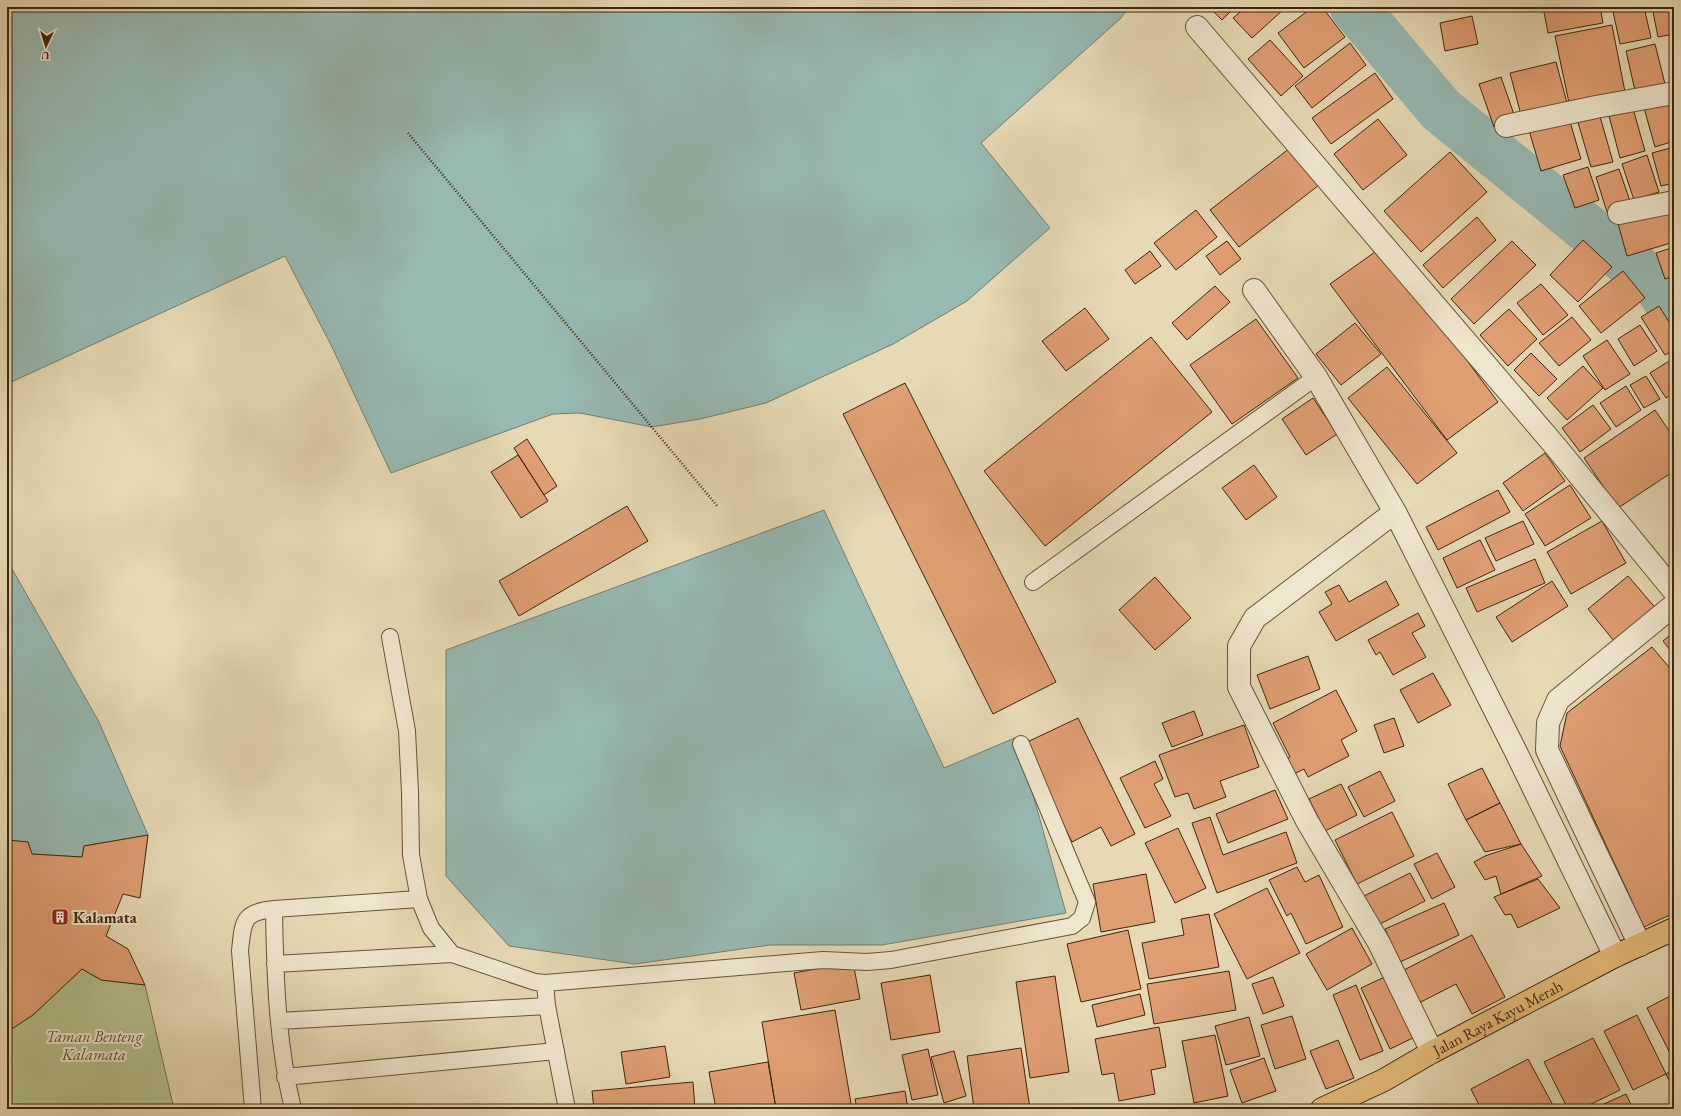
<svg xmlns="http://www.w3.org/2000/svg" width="1681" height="1116" font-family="'EB Garamond',serif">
<rect width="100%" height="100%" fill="#e6d9b4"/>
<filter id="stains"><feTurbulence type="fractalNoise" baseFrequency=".005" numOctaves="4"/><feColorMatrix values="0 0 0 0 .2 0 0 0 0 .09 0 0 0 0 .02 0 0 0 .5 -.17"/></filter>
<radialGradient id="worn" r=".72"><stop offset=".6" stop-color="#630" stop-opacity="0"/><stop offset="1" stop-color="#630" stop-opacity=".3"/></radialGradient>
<path fill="#b4bf8e" stroke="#79724c" d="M 82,969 L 101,980 L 145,985 L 174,1109 L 7,1109 L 7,1032 L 33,1015 Z"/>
<path fill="#97b9b2" stroke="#737e6f" d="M 7,7 L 1129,7 L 1121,18 L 981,143 L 1050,228 L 967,301 L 893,344 L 766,403 L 700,419 L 652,427 L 580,413 L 553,414 L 391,473 L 332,347 L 285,256 L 7,384 Z
M 1330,7 L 1376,7 L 1390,37 L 1374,52 Z
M 824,510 L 944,768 L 1017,737 L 1066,913 L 882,945 L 770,945 L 635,964 L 509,946 L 446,876 L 446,650 Z
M 7,560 L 99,722 L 148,835 L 84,846 L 82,857 L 32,854 L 28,842 L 7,840 Z"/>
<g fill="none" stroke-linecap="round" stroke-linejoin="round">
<path stroke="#97b9b2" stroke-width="49" d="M 1354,7 L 1441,110 L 1659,287 L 1674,311"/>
</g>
<path fill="#e09e73" stroke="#3e260b" d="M 1209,7 L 1235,7 L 1222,20 Z
M 1246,7 L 1282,7 L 1284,9 L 1252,38 L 1233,18 Z
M 1313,7 L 1322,7 L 1345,37 L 1304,68 L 1278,33 Z
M 1543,7 L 1600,7 L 1603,23 L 1548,33 Z
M 1612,7 L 1644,7 L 1651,38 L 1620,44 Z
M 1652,7 L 1674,7 L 1674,34 L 1658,37 Z
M 1472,16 L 1478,44 L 1445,51 L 1440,23 Z
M 1612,25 L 1625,92 L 1569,103 L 1555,36 Z
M 1270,40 L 1303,76 L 1281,96 L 1248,59 Z
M 1350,43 L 1366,65 L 1312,108 L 1295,86 Z
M 1655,44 L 1666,88 L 1636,95 L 1626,51 Z
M 1556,62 L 1567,103 L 1521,115 L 1510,73 Z
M 1375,73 L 1393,99 L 1331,144 L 1312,118 Z
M 1501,77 L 1516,120 L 1494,127 L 1479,84 Z
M 1666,95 L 1674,122 L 1674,141 L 1655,147 L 1642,101 Z
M 1632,105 L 1645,151 L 1620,158 L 1608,112 Z
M 1599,113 L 1613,162 L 1591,167 L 1577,119 Z
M 1568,115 L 1581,159 L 1541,171 L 1528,127 Z
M 1378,119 L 1407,155 L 1363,190 L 1334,154 Z
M 1674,147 L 1674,183 L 1661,186 L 1652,153 Z
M 1290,148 L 1319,185 L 1239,247 L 1210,210 Z
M 1450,152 L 1487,192 L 1421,252 L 1384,211 Z
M 1647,155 L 1659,192 L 1634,200 L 1622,164 Z
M 1588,167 L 1599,200 L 1575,208 L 1563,175 Z
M 1619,169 L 1631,204 L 1607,212 L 1596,177 Z
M 1196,210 L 1217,237 L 1176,270 L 1154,243 Z
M 1674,212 L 1674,242 L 1627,256 L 1617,220 Z
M 1477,217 L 1496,240 L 1443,288 L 1423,265 Z
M 1583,240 L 1612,267 L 1578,302 L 1550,275 Z
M 1227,241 L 1241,259 L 1220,275 L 1206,256 Z
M 1512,241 L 1536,265 L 1474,324 L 1451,299 Z
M 1382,247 L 1498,402 L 1447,440 L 1330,284 Z
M 1674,247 L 1674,276 L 1665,279 L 1656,253 Z
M 1150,251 L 1161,266 L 1135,284 L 1125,270 Z
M 1623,271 L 1645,298 L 1601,333 L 1579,306 Z
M 1541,284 L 1568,315 L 1543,335 L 1517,303 Z
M 1215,286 L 1230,302 L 1187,340 L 1172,323 Z
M 1659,306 L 1674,330 L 1674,350 L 1665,355 L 1641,317 Z
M 1085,308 L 1109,339 L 1066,371 L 1042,341 Z
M 1509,309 L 1537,339 L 1508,366 L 1480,335 Z
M 1572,317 L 1591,340 L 1559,366 L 1539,343 Z
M 1256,319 L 1298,378 L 1232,424 L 1190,365 Z
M 1355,323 L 1381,354 L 1341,385 L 1316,354 Z
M 1640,325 L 1657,351 L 1634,366 L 1618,339 Z
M 1151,337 L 1212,412 L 1045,546 L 984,471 Z
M 1607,340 L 1630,374 L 1605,390 L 1583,356 Z
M 1531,353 L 1557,379 L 1539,396 L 1514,370 Z
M 1674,358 L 1674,393 L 1666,398 L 1650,373 Z
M 1583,366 L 1603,388 L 1567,420 L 1547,398 Z
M 1387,367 L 1457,453 L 1417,484 L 1348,398 Z
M 1646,376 L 1660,399 L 1644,408 L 1630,385 Z
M 905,383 L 1056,682 L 993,714 L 843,414 Z
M 1626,386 L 1641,410 L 1616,427 L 1600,403 Z
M 1313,398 L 1337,434 L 1306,455 L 1282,419 Z
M 1593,405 L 1611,429 L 1580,452 L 1562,428 Z
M 1655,410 L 1674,438 L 1674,471 L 1618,508 L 1584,458 Z
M 527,439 L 557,486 L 544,495 L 514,448 Z
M 1545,453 L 1565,481 L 1523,511 L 1503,483 Z
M 518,455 L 548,501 L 521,518 L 491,472 Z
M 1254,465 L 1277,497 L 1246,520 L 1222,488 Z
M 1570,485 L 1591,518 L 1545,546 L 1525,514 Z
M 1498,490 L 1510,512 L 1438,550 L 1426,527 Z
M 627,506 L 648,541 L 519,616 L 499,581 Z
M 1523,521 L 1534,544 L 1496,561 L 1485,538 Z
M 1602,521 L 1626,563 L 1571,594 L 1547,552 Z
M 1480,540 L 1495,570 L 1457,588 L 1443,558 Z
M 1535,559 L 1545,583 L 1477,612 L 1466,588 Z
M 1628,576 L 1659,612 L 1618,646 L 1588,609 Z
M 1155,577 L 1191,618 L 1155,650 L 1119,610 Z
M 1386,581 L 1399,605 L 1336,641 L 1319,612 L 1332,604 L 1325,592 L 1339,585 L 1349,602 Z
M 1552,581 L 1568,606 L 1512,642 L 1496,617 Z
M 1418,613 L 1425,626 L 1412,633 L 1426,657 L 1393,675 L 1380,652 L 1376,655 L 1368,640 Z
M 1674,632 L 1674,655 L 1663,641 Z
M 1652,647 L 1674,673 L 1674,913 L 1644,927 L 1560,746 L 1567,713 Z
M 1308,656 L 1320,689 L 1270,709 L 1257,675 Z
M 1433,673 L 1451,705 L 1418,723 L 1400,690 Z
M 1336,690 L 1357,731 L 1341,740 L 1349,756 L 1308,777 L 1304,769 L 1292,775 L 1284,760 L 1290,757 L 1273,723 Z
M 1194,711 L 1203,735 L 1172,747 L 1162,723 Z
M 1078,718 L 1135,834 L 1111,846 L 1101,827 L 1072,842 L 1023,744 Z
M 1394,718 L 1404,746 L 1384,753 L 1374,725 Z
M 1244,725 L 1259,767 L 1220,781 L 1226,797 L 1194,809 L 1188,793 L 1175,797 L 1159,755 Z
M 1155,761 L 1163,779 L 1154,784 L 1171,816 L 1145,828 L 1120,778 Z
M 1482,768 L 1500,803 L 1466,820 L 1448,784 Z
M 1380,771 L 1395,801 L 1364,817 L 1348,787 Z
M 1341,784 L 1357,815 L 1325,831 L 1309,799 Z
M 1275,790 L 1288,819 L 1228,843 L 1216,814 Z
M 1500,803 L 1521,844 L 1485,852 L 1466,820 Z
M 1392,812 L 1414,856 L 1357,884 L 1335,840 Z
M 1210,817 L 1223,855 L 1286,832 L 1297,863 L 1217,893 L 1192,823 Z
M 1178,828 L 1206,888 L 1175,903 L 1145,843 Z
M 148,835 L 140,898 L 123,894 L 106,936 L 128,949 L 145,985 L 101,980 L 82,969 L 33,1015 L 7,1032 L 7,840 L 28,842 L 32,854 L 82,857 L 84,846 Z
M 1521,844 L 1542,876 L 1501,894 L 1496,876 L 1485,880 L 1474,862 L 1485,856 Z
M 1437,853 L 1455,887 L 1432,899 L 1414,864 Z
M 1297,867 L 1305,882 L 1319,875 L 1343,927 L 1306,944 L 1291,913 L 1287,916 L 1269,880 Z
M 1410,873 L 1425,901 L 1378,925 L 1364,896 Z
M 1146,874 L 1155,922 L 1101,932 L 1093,884 Z
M 1538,879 L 1560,908 L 1518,928 L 1511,914 L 1505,915 L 1494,897 Z
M 1267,888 L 1300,953 L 1247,979 L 1214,914 Z
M 1444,903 L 1459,935 L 1400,962 L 1385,929 Z
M 1209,914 L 1219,967 L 1149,979 L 1142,943 L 1184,935 L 1181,919 Z
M 1352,928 L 1372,964 L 1327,990 L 1306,954 Z
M 1128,930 L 1141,989 L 1081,1002 L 1067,944 Z
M 1472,935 L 1505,997 L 1472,1014 L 1456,984 L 1419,1003 L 1402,971 Z
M 853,962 L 860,999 L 801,1010 L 794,973 Z
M 1229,971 L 1236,1010 L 1154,1024 L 1147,984 Z
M 930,975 L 940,1032 L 891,1040 L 881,983 Z
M 1389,975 L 1417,1036 L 1390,1049 L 1361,988 Z
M 1055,976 L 1069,1072 L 1030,1078 L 1016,982 Z
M 1273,977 L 1284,1006 L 1263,1014 L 1252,984 Z
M 1356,985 L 1383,1051 L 1360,1060 L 1333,995 Z
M 1140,994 L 1145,1015 L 1097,1027 L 1092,1005 Z
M 1674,994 L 1674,1061 L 1647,1008 Z
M 835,1010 L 852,1109 L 776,1109 L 762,1022 Z
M 1637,1015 L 1666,1074 L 1633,1090 L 1604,1031 Z
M 1292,1016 L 1306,1059 L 1275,1069 L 1261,1025 Z
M 1249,1017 L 1260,1056 L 1226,1065 L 1215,1026 Z
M 1159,1027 L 1166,1067 L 1151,1070 L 1155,1094 L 1119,1101 L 1114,1073 L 1102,1075 L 1095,1039 Z
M 1215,1035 L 1228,1096 L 1194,1103 L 1182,1041 Z
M 1593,1038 L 1620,1090 L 1581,1109 L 1568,1109 L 1544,1062 Z
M 1338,1040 L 1354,1078 L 1326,1089 L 1310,1051 Z
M 665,1046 L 670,1077 L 626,1084 L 621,1052 Z
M 1021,1048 L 1030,1109 L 974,1109 L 967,1056 Z
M 928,1049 L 938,1095 L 912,1100 L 902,1055 Z
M 954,1051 L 966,1096 L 944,1103 L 931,1057 Z
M 1264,1058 L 1276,1091 L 1242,1103 L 1230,1070 Z
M 1528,1059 L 1555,1109 L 1481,1109 L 1471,1089 Z
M 768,1062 L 776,1109 L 716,1109 L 709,1072 Z
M 1674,1069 L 1674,1090 L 1666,1074 Z
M 693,1082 L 695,1109 L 594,1109 L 592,1091 Z
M 905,1091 L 908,1109 L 857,1109 L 855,1099 Z
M 1626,1094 L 1633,1109 L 1593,1109 Z"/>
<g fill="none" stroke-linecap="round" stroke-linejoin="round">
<g stroke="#685335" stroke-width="18">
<path id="lane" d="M 1033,582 L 1316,377
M 390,637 L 407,731 L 410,792 L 411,855 L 419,899 L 431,928 L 452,954 L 535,982 L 545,983
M 274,909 C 275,976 277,1043 293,1109
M 275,964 L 452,954
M 279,1021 L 547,1006
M 285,1077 L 556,1051
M 253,1109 L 240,951 C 243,922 242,912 274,909 L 419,899
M 567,1109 L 547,1006 L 545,983 L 823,960 L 867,962 L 891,960 L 1072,926 L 1082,918 L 1087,902 L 1021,744"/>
</g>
<g stroke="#685335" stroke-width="24">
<path id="street" d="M 1197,27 L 1556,447 L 1674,591
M 1506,126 L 1596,107 L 1674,93
M 1619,213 L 1674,202
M 1254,290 L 1316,377 L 1395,512 L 1515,750 L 1615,956
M 1395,512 L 1255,618 L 1239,646 L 1239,687 L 1307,821 L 1379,943 L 1432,1052
M 1640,945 L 1547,750 L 1548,723 L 1558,700 L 1674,605"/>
</g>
<g stroke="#3e260b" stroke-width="24">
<g id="highway">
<path id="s1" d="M 1322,1109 L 1384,1080 L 1432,1052 L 1615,956 L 1674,929"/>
</g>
</g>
<path stroke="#3e260b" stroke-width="2.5" stroke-dasharray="1 2" stroke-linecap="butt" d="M 408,133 L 718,507"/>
<use href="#lane" stroke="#efe6ce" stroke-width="16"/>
<use href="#street" stroke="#efe6ce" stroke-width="22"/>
<use href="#highway" stroke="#e3bc7a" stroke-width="22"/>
</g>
<defs>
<g id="building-square" transform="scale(0.9)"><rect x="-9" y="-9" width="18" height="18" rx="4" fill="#8f2418" stroke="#efe6ce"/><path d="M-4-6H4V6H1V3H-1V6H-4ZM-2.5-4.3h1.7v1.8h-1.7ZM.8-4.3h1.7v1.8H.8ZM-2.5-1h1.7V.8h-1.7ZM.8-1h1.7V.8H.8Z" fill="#fff"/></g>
</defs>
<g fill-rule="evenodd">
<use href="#building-square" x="60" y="917"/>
</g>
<g text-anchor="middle" stroke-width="4" stroke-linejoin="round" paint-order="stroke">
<g font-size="16" font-weight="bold" fill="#3e260b" stroke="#efe6ce" text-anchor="start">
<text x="73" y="923">Kalamata</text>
</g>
<g font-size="16" fill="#3e260b" stroke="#efe6ce">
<text dy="6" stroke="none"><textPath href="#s1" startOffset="198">Jalan Raya Kayu Merah</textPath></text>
</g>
<g font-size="16" font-style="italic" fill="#5c4c2c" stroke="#efe6ce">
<text x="94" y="1042">Taman Benteng<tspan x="94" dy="18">Kalamata</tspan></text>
</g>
</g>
<rect width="1681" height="1116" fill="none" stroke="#e6d9b4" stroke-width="24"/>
<rect x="8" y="8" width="1665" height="1100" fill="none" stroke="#3e260b" stroke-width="2"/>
<rect x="12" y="12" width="1657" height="1092" fill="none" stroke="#3e260b"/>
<g transform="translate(46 46) rotate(184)" stroke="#efe6ce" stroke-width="3" paint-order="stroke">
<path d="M0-3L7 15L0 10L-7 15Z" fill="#3e260b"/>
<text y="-6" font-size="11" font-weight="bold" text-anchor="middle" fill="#3e260b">U</text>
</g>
<rect width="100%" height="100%" filter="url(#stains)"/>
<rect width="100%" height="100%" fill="url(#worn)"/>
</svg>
